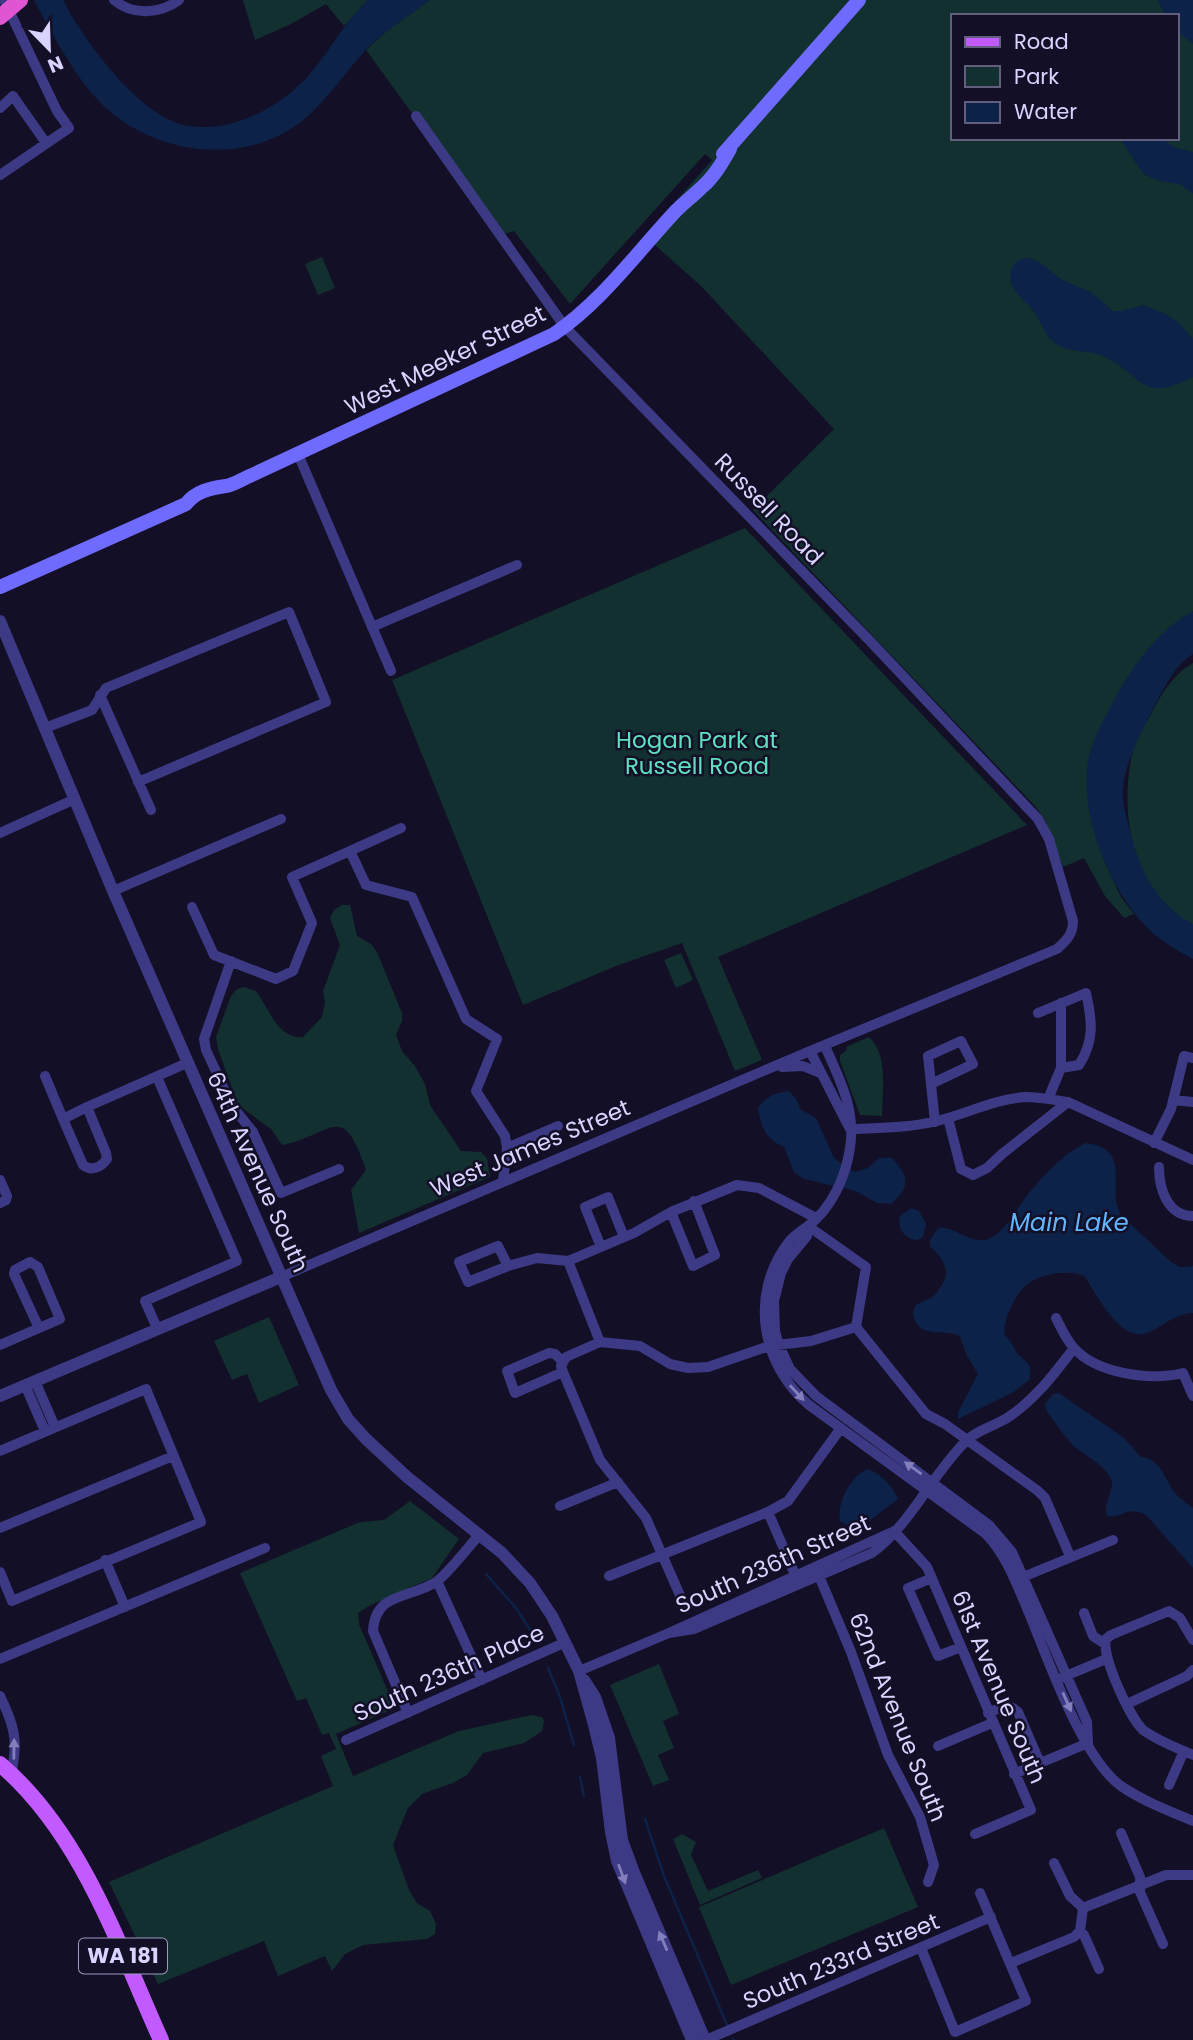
<svg xmlns="http://www.w3.org/2000/svg" width="1193" height="2040" font-family="Poppins,sans-serif">
<rect width="100%" height="100%" fill="#130f26"/>
<path fill="#12302f" fill-rule="evenodd" d="M 243,0 L 368,0 L 344,26 L 326,4 L 289,25 L 255,40 Z
M 430,0 L 1193,0 L 1193,614 L 1150,651 L 1105,863 L 1121,897 L 1134,914 L 1124,918 L 1105,896 L 1084,858 L 1063,867 L 1045,820 L 1035,806 L 753,510 L 834,429 L 702,287 L 645,236 L 712,160 L 705,154 L 570,304 L 514,231 L 501,235 L 366,50 L 389,29 ZM 953,16 L 1177,16 L 1177,138 L 953,138 Z
M 322,257 L 335,288 L 318,295 L 305,264 Z
M 745,528 L 1027,825 L 718,957 L 762,1060 L 735,1071 L 682,943 L 616,966 L 523,1005 L 392,680 Z
M 1193,663 L 1193,925 C 1132,891 1118,814 1133,750 C 1136,738 1144,727 1150,716 C 1161,695 1172,675 1193,663 Z
M 342,905 L 350,905 L 357,936 L 371,944 L 377,952 L 402,1013 L 402,1021 L 396,1035 L 402,1051 L 415,1066 L 425,1084 L 430,1105 L 461,1151 L 481,1152 L 487,1158 L 490,1177 L 359,1233 L 351,1190 L 366,1170 C 342,1099 334,1134 282,1145 L 271,1129 L 238,1105 L 218,1049 L 216,1037 L 231,996 L 237,989 L 244,987 L 256,991 C 269,1008 277,1039 303,1037 L 322,1017 L 325,1003 L 323,991 L 340,945 L 330,918 L 334,910 Z
M 681,953 L 693,980 L 676,988 L 664,960 Z
M 869,1037 C 889,1055 882,1092 882,1116 L 860,1115 L 840,1061 L 840,1055 L 847,1050 L 846,1047 Z
M 269,1317 L 299,1385 L 259,1403 L 247,1374 L 232,1380 L 214,1341 Z
M 410,1501 L 459,1539 L 432,1578 L 369,1606 L 358,1613 L 359,1624 L 395,1708 L 336,1734 L 353,1776 L 459,1731 L 531,1715 L 542,1717 L 544,1721 L 542,1731 L 524,1743 L 483,1753 L 467,1775 L 453,1783 L 422,1794 L 408,1808 L 393,1845 L 409,1890 L 417,1903 L 430,1911 L 436,1924 L 435,1934 L 427,1939 L 363,1945 L 345,1954 L 332,1971 L 325,1956 L 278,1976 L 264,1941 L 158,1984 L 109,1882 L 333,1786 L 321,1756 L 336,1749 L 329,1733 L 322,1735 L 306,1698 L 297,1701 L 240,1573 L 360,1522 L 384,1520 Z
M 659,1664 L 679,1714 L 663,1721 L 674,1748 L 658,1755 L 669,1780 L 653,1786 L 610,1685 Z
M 884,1828 L 918,1907 L 731,1985 L 699,1907 Z
M 682,1834 L 696,1842 L 691,1855 L 708,1891 L 758,1870 L 762,1878 L 700,1905 L 673,1839 Z"/>
<path fill="#0c2248" d="M 34,0 L 63,0 C 84,41 141,119 189,126 C 227,132 269,113 297,87 C 325,62 340,26 368,0 L 430,0 C 409,16 385,30 367,49 C 344,73 325,104 298,124 C 239,168 146,153 97,99 C 73,73 51,32 34,0 Z
M 1157,0 L 1193,0 L 1193,44 L 1177,31 L 1177,16 L 1166,16 Z
M 1113,138 L 1162,138 L 1173,147 L 1193,152 L 1193,194 L 1180,184 L 1160,181 L 1143,174 L 1121,140 Z
M 1029,258 L 1038,261 L 1062,280 L 1091,292 L 1113,311 L 1121,311 L 1143,305 L 1166,314 L 1179,323 L 1193,339 L 1193,377 C 1140,404 1147,378 1103,356 C 1088,349 1072,354 1056,344 C 1044,336 1043,324 1035,313 C 1025,298 1004,290 1012,268 C 1016,260 1021,258 1029,258 Z
M 1193,611 L 1193,654 C 1175,665 1165,687 1155,705 C 1143,729 1129,754 1124,780 C 1121,795 1124,809 1128,823 C 1137,864 1154,904 1193,924 L 1193,959 C 1174,949 1155,938 1141,921 C 1105,880 1076,806 1090,752 C 1096,731 1108,712 1118,693 C 1137,660 1159,630 1193,611 Z
M 789,1091 L 797,1100 L 800,1109 L 816,1118 L 834,1158 L 854,1172 L 868,1168 L 879,1158 L 892,1158 C 910,1177 910,1187 891,1204 L 877,1203 L 856,1191 L 804,1179 L 794,1172 L 784,1147 C 766,1139 761,1128 758,1108 C 767,1096 774,1093 789,1091 Z
M 1086,1143 C 1136,1149 1103,1193 1123,1217 L 1171,1262 L 1180,1267 L 1193,1266 L 1193,1313 C 1174,1314 1164,1326 1147,1333 C 1119,1343 1096,1292 1084,1276 C 1069,1269 1039,1274 1026,1285 C 1014,1296 1004,1319 1004,1334 L 1011,1342 L 1016,1352 L 1030,1366 L 1030,1379 L 1014,1392 L 958,1419 L 958,1412 L 978,1374 L 966,1354 L 960,1336 C 943,1328 919,1340 913,1315 C 914,1302 921,1303 931,1298 C 936,1295 939,1289 942,1285 C 952,1268 941,1258 930,1246 L 930,1240 L 938,1228 C 956,1226 967,1243 985,1240 C 1004,1236 1017,1207 1029,1193 C 1045,1174 1064,1153 1086,1143 Z
M 911,1208 L 919,1211 L 926,1224 L 923,1237 L 917,1240 C 904,1239 897,1228 900,1216 Z
M 1059,1393 L 1124,1438 L 1141,1457 C 1162,1459 1164,1479 1175,1493 C 1180,1499 1187,1503 1193,1508 L 1193,1568 L 1146,1515 C 1128,1505 1124,1518 1107,1516 C 1102,1502 1116,1489 1111,1479 C 1104,1464 1085,1456 1074,1446 C 1063,1435 1055,1422 1046,1410 L 1045,1404 L 1053,1394 Z
M 869,1469 C 883,1476 892,1485 898,1499 L 869,1521 L 852,1528 L 840,1521 C 837,1503 850,1475 869,1469 Z"/>
<g fill="none" stroke-linecap="round" stroke-linejoin="round">
<path stroke="#0c2248" stroke-width="2.5" d="M 486,1574 L 516,1608 L 536,1639
M 548,1668 L 560,1697 L 574,1745
M 580,1777 L 584,1796
M 645,1819 L 664,1876 L 728,2027
M 733,2038 L 734,2040"/>
<path stroke="#3d3a85" stroke-width="10" d="M 114,0 C 133,16 160,14 179,0
M 0,108 L 13,96 L 46,143
M 0,175 L 69,128 L 57,111 L 4,0
M 298,454 L 391,671
M 372,627 L 517,565
M 100,695 L 151,810
M 45,728 L 92,710 L 106,688 L 289,612 L 326,702 L 138,782
M 0,833 L 75,799
M 350,851 L 366,885 L 412,897 L 466,1019 L 497,1039 L 476,1091 L 505,1136 L 507,1148 L 503,1181
M 113,891 L 281,819
M 192,907 L 214,955 L 276,979 L 293,971 L 312,923 L 292,877 L 401,828
M 231,961 L 204,1039 L 206,1050 L 232,1106 L 253,1132 L 281,1193 L 339,1169
M 1038,1013 L 1086,993 C 1092,1020 1095,1040 1079,1065 L 1061,1068
M 825,1046 C 840,1081 856,1109 850,1148 C 846,1176 832,1208 808,1226 C 800,1232 794,1235 788,1243 C 749,1295 761,1364 809,1405 L 986,1534 C 1007,1556 1017,1585 1029,1613 C 1048,1659 1082,1758 1121,1786 C 1143,1801 1169,1811 1193,1821
M 810,1051 L 850,1129
M 782,1067 L 803,1066 L 820,1073
M 45,1076 L 63,1119 L 87,1107 L 106,1153 L 107,1159 C 101,1167 92,1172 83,1165 L 63,1119
M 157,1077 L 237,1261 L 145,1301 L 157,1328
M 931,1084 L 973,1064 L 961,1041 L 928,1056 L 935,1122
M 1048,1099 L 1061,1068 L 1061,1003
M 1173,1100 L 1193,1102
M 87,1107 L 187,1063
M 948,1118 L 961,1169 L 973,1175 L 987,1168 L 1002,1154 L 1068,1102
M 851,1129 C 879,1128 908,1128 937,1121 C 966,1114 995,1099 1025,1097 C 1040,1097 1055,1100 1068,1102 L 1193,1160
M 1154,1143 L 1171,1109 L 1184,1056 L 1193,1058
M 507,1148 L 558,1126
M 1159,1167 C 1159,1188 1167,1216 1193,1216
M 0,1180 L 7,1196 L 6,1200 L 0,1203
M 671,1212 L 693,1266 L 715,1255 L 694,1201
M 808,1226 L 807,1236 L 788,1259 L 781,1273 L 774,1301 L 775,1331 L 779,1345 L 790,1369 L 816,1396 L 989,1525 L 1012,1552 L 1087,1722 L 1088,1742
M 808,1226 L 866,1267 L 856,1327 L 926,1414 L 945,1424 L 1038,1491 L 1045,1498 L 1070,1556
M 601,1247 L 585,1207 L 608,1197 L 624,1237
M 568,1261 L 600,1342
M 508,1266 L 498,1246 L 459,1262 L 468,1282 L 508,1266 L 537,1258 L 568,1261 L 634,1233 L 671,1212 L 737,1185 L 759,1188 L 816,1218
M 281,1277 L 810,1051 L 1057,949 C 1067,940 1073,934 1073,921 L 1049,839 L 1038,819 L 870,641 L 565,327 L 416,116
M 1056,1318 C 1061,1328 1066,1339 1073,1347 C 1096,1374 1151,1381 1183,1373 L 1193,1396
M 0,1345 L 60,1319 L 38,1267 L 30,1262 L 15,1270 L 14,1274 L 39,1328
M 562,1361 L 555,1354 L 549,1353 L 507,1371 L 515,1393 L 563,1372 L 561,1366 L 566,1357 L 600,1342 L 640,1346 L 670,1364 L 688,1368 L 708,1367 L 769,1346 L 811,1341 L 856,1327
M 563,1372 L 600,1460 L 646,1518 L 686,1609
M 35,1381 L 55,1427
M 25,1385 L 45,1431
M 0,1451 L 146,1389 L 201,1522 L 12,1601 L 0,1572
M 560,1506 L 618,1482
M 768,1512 L 797,1579
M 0,1528 L 173,1456
M 894,1531 L 927,1567 L 1031,1810 L 975,1834
M 105,1560 L 125,1607
M 817,1571 L 851,1652 L 888,1755 L 920,1817 L 934,1865 L 928,1882
M 609,1576 L 768,1512 L 788,1501 L 841,1428
M 1023,1577 L 1113,1540
M 932,1578 L 908,1588 L 938,1656 L 961,1647
M 437,1581 L 482,1680
M 1084,1613 L 1093,1636 L 1105,1644
M 669,1633 L 694,1629 L 872,1553 C 911,1524 931,1476 965,1442 C 975,1431 994,1426 1007,1418 C 1035,1400 1054,1374 1074,1348
M 1193,1640 L 1180,1618 L 1169,1611 L 1111,1635 L 1106,1639 C 1101,1656 1130,1718 1143,1730 C 1158,1741 1177,1748 1193,1755
M 0,1659 L 265,1548
M 579,1671 L 669,1633 L 890,1533
M 1061,1678 L 1106,1659
M 0,1696 C 14,1725 19,1742 11,1773
M 1127,1704 L 1187,1676 L 1193,1670
M 408,1713 L 373,1631 C 375,1592 409,1599 436,1582 C 448,1574 469,1546 480,1534
M 988,1713 C 1000,1708 1008,1702 1018,1712 L 1040,1763
M 346,1740 L 566,1642
M 938,1746 L 992,1723
M 1014,1774 L 1088,1743
M 1169,1785 L 1184,1751
M 1121,1833 L 1140,1877 L 1140,1892 L 1163,1944
M 1054,1863 L 1070,1896 L 1083,1908 L 1080,1931 L 1084,1935 L 1099,1969
M 1083,1908 L 1166,1875 L 1193,1875
M 921,1948 L 955,2032 L 1026,2001 L 980,1893
M 1011,1963 L 1074,1937 L 1080,1931
M 706,2040 L 991,1917"/>
<path stroke="#3d3a85" stroke-width="12" d="M 0,621 L 113,891 L 331,1390 L 348,1419 L 366,1439 L 407,1477 L 502,1553 L 530,1583 L 552,1616 L 579,1671 L 594,1725 L 602,1758 L 611,1832 L 617,1861 L 692,2040
M 0,1396 L 281,1277
M 584,1680 L 595,1697 L 609,1738 L 622,1840 L 633,1870 L 705,2040"/>
<path stroke="#6f6bff" stroke-width="14" d="M 723,154 L 859,0
M 0,587 L 186,504 C 196,491 211,488 226,486 C 234,485 244,478 252,475 L 554,334 C 601,302 635,255 673,214 C 682,204 692,197 701,188 C 714,177 722,163 730,149"/>
<path stroke="#c25bff" stroke-width="16" d="M 0,1764 C 82,1834 118,1945 161,2040"/>
<path stroke="#e055d1" stroke-width="16" d="M 0,17 L 20,0"/>
</g>
<defs><path id="oneway-solid" d="M-6-.8H1V-3.2L6.5 0L1 3.2V.8H-6Z" transform="scale(1.75)"/></defs>
<g fill="#837fbc">
<use href="#oneway-solid" transform="translate(797 1393) rotate(47)"/>
<use href="#oneway-solid" transform="translate(913 1468) rotate(-144)"/>
<use href="#oneway-solid" transform="translate(1067 1702) rotate(66)"/>
<use href="#oneway-solid" transform="translate(14 1749) rotate(-89)"/>
<use href="#oneway-solid" transform="translate(622 1874) rotate(70)"/>
<use href="#oneway-solid" transform="translate(663 1941) rotate(-113)"/>
</g>
<g text-anchor="middle" stroke-width="5" stroke-linejoin="round" paint-order="stroke">
<rect fill="#130f26" stroke="#9e99be" stroke-width="2" x="79" y="1938.5" width="88" height="35" rx="5"/>
<g font-size="21" font-weight="bold" fill="#d9d4ff">
<text x="123" y="1963">WA 181</text>
</g>
<g font-size="23" fill="#d9d4ff" stroke="#130f26">
<text transform="translate(445 360) rotate(-26)" y="8">West Meeker Street</text>
<text transform="translate(769 509) rotate(46)" y="8">Russell Road</text>
<text transform="translate(530 1148) rotate(-23)" y="8">West James Street</text>
<text transform="translate(258 1172) rotate(66)" y="8">64th Avenue South</text>
<text transform="translate(773 1564) rotate(-24)" y="8">South 236th Street</text>
<text transform="translate(449 1673) rotate(-24)" y="8">South 236th Place</text>
<text transform="translate(999 1687) rotate(67)" y="8">61st Avenue South</text>
<text transform="translate(898 1717) rotate(68)" y="8">62nd Avenue South</text>
<text transform="translate(841 1961) rotate(-23)" y="8">South 233rd Street</text>
</g>
<g font-size="23" fill="#5fe0c0" stroke="#130f26">
<text x="697" y="748">Hogan Park at<tspan x="697" dy="26">Russell Road</tspan></text>
</g>
<g font-size="24" font-style="italic" fill="#62b6ff" stroke="#130f26">
<text x="1069" y="1231">Main Lake</text>
</g>
</g>
<rect x="951" y="14" width="228" height="126" fill="#130f26" stroke="#625e7d" stroke-width="2"/>
<rect x="965" y="37" width="35" height="10" fill="#c25bff" stroke="#625e7d" stroke-width="2"/>
<text x="1014" y="49" font-size="21" fill="#d9d4ff">Road</text>
<rect x="965" y="66" width="35" height="21" fill="#12302f" stroke="#625e7d" stroke-width="2"/>
<text x="1014" y="84" font-size="21" fill="#d9d4ff">Park</text>
<rect x="965" y="102" width="35" height="21" fill="#0c2248" stroke="#625e7d" stroke-width="2"/>
<text x="1014" y="119" font-size="21" fill="#d9d4ff">Water</text>
<g transform="translate(49 49) rotate(157)" stroke="#130f26" stroke-width="5" paint-order="stroke">
<path d="M0-5L12 26L0 18L-12 26Z" fill="#d9d4ff"/>
<text y="-10" font-size="19" font-weight="bold" text-anchor="middle" fill="#d9d4ff">N</text>
</g>
</svg>
